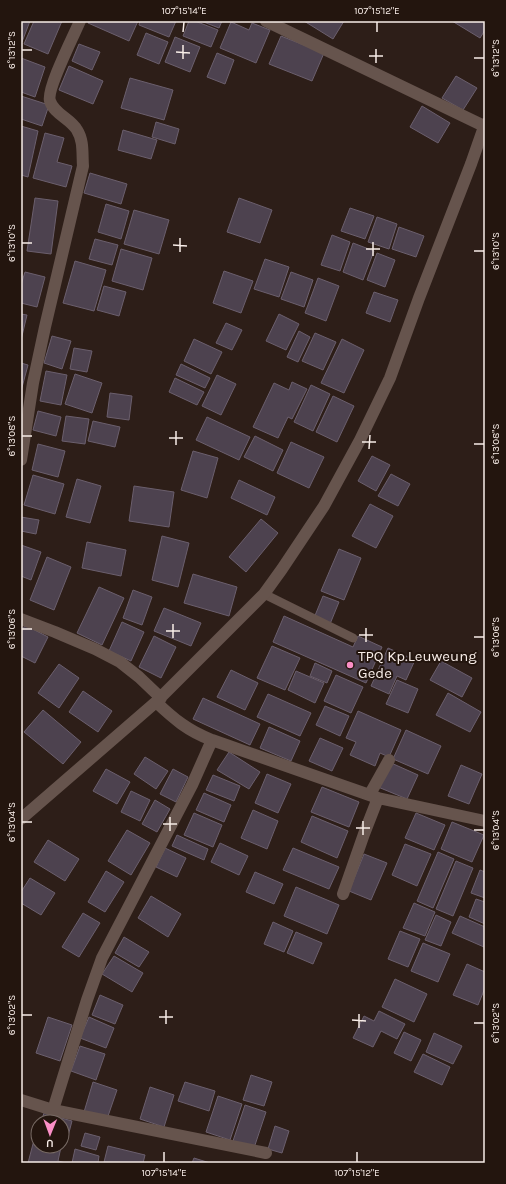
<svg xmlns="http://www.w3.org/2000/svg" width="506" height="1184" font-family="Karla,sans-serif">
<rect width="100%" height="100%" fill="#2d1e18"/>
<path fill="#4d424f" stroke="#6b5f6d" d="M 21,21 L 30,21 L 22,42 L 21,42 Z
M 34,21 L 62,21 L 48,54 L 24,44 Z
M 89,21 L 138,21 L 129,41 L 88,23 Z
M 140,21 L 176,21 L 169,37 L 139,25 Z
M 189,21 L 195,21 L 218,30 L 211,47 L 183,36 Z
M 201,21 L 222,21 L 219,28 Z
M 304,21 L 344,21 L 333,39 Z
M 452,21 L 485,21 L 485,30 L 480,38 Z
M 231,22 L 249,30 L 252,23 L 270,30 L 256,63 L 220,48 Z
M 146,33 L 168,42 L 159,64 L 137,55 Z
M 281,36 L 324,53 L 312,81 L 269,64 Z
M 175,37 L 200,47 L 190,72 L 165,62 Z
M 79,44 L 100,52 L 92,70 L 72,61 Z
M 217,53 L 234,60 L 225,84 L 207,77 Z
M 21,58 L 45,67 L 35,97 L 21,92 Z
M 69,66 L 103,81 L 93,104 L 59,90 Z
M 456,76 L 477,88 L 463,110 L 442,98 Z
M 130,78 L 173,90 L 164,120 L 121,108 Z
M 21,96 L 49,105 L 42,126 L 21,119 Z
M 422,106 L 450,123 L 438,143 L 410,127 Z
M 156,122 L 179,129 L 175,144 L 152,137 Z
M 21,126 L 38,131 L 28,177 L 21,175 Z
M 123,130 L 157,140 L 151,159 L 118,150 Z
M 45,133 L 64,138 L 57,162 L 72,166 L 66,187 L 33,178 Z
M 90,173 L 127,184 L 121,204 L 84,193 Z
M 35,198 L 58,201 L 51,254 L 27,251 Z
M 239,198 L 272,210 L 260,243 L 227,232 Z
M 106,204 L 129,211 L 121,239 L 98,232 Z
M 350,208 L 374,216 L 365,239 L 341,231 Z
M 134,210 L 169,220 L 159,254 L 124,244 Z
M 377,217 L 397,224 L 389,249 L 368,242 Z
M 399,227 L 424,236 L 416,257 L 392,249 Z
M 332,235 L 350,242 L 340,271 L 321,265 Z
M 95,239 L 118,245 L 112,265 L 89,259 Z
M 353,243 L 374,251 L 363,280 L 343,272 Z
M 121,249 L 152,258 L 143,290 L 112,281 Z
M 377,253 L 395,260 L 385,287 L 367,280 Z
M 265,259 L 289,267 L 279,297 L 254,289 Z
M 75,261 L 106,270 L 94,311 L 63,303 Z
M 224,271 L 253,281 L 241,313 L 213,303 Z
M 25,272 L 45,277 L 37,307 L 21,303 L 21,285 Z
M 291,272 L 313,280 L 304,307 L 281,299 Z
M 318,278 L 339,286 L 326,321 L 305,313 Z
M 104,286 L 126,292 L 119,316 L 97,310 Z
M 374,292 L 398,300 L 390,322 L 366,313 Z
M 21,314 L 27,315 L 21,340 Z
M 279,314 L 299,324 L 286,350 L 266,341 Z
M 226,323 L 242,330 L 232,350 L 216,343 Z
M 299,331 L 310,337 L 298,362 L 287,357 Z
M 315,333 L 336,342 L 323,370 L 302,361 Z
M 52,336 L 71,341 L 62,369 L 44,363 Z
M 194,339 L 222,352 L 211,374 L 184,361 Z
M 342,339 L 364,350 L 344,393 L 321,383 Z
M 74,348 L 92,351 L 87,372 L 70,369 Z
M 21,363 L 28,365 L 21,391 Z
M 181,364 L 210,378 L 205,388 L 176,375 Z
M 46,371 L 67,375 L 61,405 L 40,401 Z
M 75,374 L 102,383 L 92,413 L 65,404 Z
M 217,375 L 236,384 L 221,415 L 202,406 Z
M 175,378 L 204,392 L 197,405 L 169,392 Z
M 292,382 L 307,389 L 292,419 L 288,417 L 278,438 L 253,427 L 274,383 L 289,390 Z
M 311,385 L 330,394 L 313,431 L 294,422 Z
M 110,393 L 132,396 L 129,420 L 107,417 Z
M 333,396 L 354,406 L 337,442 L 316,432 Z
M 38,411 L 61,417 L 56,436 L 33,430 Z
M 66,416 L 89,419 L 85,444 L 62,441 Z
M 207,417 L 250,437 L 239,460 L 196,440 Z
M 93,421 L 120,427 L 115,447 L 88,441 Z
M 255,436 L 283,450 L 273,471 L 244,457 Z
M 291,442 L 324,457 L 309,488 L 277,473 Z
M 38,444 L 65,451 L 58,477 L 32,470 Z
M 193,451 L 218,458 L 207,498 L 181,490 Z
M 372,456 L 390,465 L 376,491 L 358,481 Z
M 391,474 L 410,484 L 398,506 L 378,496 Z
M 33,475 L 64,484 L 55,514 L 24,505 Z
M 77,479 L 101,486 L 90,523 L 66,517 Z
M 239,480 L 275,497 L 267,515 L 231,498 Z
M 134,486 L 174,492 L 169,527 L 129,521 Z
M 370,504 L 393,516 L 376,548 L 352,536 Z
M 21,517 L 39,520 L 36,534 L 21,531 Z
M 261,519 L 278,533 L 246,572 L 229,557 Z
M 162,536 L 189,543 L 178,587 L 152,580 Z
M 87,542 L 126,550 L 121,576 L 82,568 Z
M 21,545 L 41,552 L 31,580 L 21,576 Z
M 339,549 L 361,558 L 344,600 L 321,591 Z
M 47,557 L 71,567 L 54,610 L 30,600 Z
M 193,574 L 237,587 L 229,616 L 184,603 Z
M 99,587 L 124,598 L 102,645 L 77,633 Z
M 133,590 L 152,597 L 142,625 L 123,618 Z
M 323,596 L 339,602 L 330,624 L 314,618 Z
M 164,608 L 201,623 L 191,646 L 154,631 Z
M 284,616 L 353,647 L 358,636 L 382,647 L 366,683 L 273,642 Z
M 122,622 L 144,632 L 131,661 L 109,651 Z
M 25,625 L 48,637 L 35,663 L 21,656 L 21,633 Z
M 154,636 L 176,647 L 161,678 L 139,667 Z
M 272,646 L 300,658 L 285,690 L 257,678 Z
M 388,648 L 415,660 L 406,680 L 397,676 L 389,694 L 371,686 Z
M 441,661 L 472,678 L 462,697 L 430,680 Z
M 315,663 L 332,671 L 327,683 L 310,676 Z
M 59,664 L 79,678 L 59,708 L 38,693 Z
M 231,670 L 258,683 L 245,710 L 217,697 Z
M 296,671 L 324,683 L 315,703 L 288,690 Z
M 336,675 L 363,687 L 351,713 L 324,701 Z
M 397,680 L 418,689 L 408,713 L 386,704 Z
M 83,691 L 112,711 L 98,732 L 69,712 Z
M 448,693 L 481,712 L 470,732 L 436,715 Z
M 268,694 L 311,713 L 300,736 L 257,717 Z
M 203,698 L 260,724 L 250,745 L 193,719 Z
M 325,706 L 349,716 L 340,736 L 316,725 Z
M 43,710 L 81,742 L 63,764 L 24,732 Z
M 358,711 L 401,730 L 389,757 L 380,753 L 375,766 L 350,755 L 356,742 L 346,738 Z
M 269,727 L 300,741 L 291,761 L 260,748 Z
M 406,730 L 441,746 L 428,774 L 393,759 Z
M 320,738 L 343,748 L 332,771 L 309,761 Z
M 229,752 L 260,772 L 249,789 L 217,770 Z
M 145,757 L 168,771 L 156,789 L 134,774 Z
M 389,762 L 418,775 L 407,799 L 378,787 Z
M 461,765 L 482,774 L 469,804 L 448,796 Z
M 106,769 L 130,782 L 117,804 L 93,791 Z
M 173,769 L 188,777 L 176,802 L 160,794 Z
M 267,774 L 291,784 L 278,813 L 255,803 Z
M 213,775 L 240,786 L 234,801 L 206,790 Z
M 322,787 L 359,802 L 349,827 L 311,812 Z
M 131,791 L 150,800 L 140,821 L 121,812 Z
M 204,793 L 231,805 L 224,822 L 196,810 Z
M 155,800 L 170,809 L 157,832 L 142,824 Z
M 253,810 L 278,821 L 267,849 L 241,838 Z
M 194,813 L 222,825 L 213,847 L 184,835 Z
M 416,813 L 445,825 L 434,850 L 405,838 Z
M 312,816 L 348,831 L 337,858 L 301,842 Z
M 452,822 L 484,835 L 472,862 L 441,849 Z
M 127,830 L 150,843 L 131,875 L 108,861 Z
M 177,835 L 208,849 L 204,860 L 172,846 Z
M 48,840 L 79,859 L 65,881 L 34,862 Z
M 220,843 L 248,856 L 239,875 L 211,862 Z
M 405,844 L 431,854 L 417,886 L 392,875 Z
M 165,848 L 186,858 L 177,877 L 156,867 Z
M 293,848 L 339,867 L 329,889 L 283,870 Z
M 438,852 L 454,859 L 433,908 L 417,901 Z
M 364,854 L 387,863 L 371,900 L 349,891 Z
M 456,861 L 473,868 L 453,916 L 436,909 Z
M 480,870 L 485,872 L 485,898 L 471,893 Z
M 106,871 L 124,882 L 105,912 L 88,902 Z
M 255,872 L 283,884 L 274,904 L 246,892 Z
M 30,878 L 55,893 L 41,915 L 21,903 L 21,892 Z
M 296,887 L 339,905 L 327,934 L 284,916 Z
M 151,896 L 181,914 L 168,937 L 138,918 Z
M 476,899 L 485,902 L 485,924 L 469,917 Z
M 414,903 L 435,912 L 425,936 L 403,928 Z
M 83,913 L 100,923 L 79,957 L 62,947 Z
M 436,915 L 451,922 L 441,946 L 425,940 Z
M 460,916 L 485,927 L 484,947 L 452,933 Z
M 273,922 L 293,931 L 284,952 L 264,944 Z
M 400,931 L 420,939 L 408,967 L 388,959 Z
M 296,932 L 322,943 L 313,964 L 287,953 Z
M 124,937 L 149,952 L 139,967 L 115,953 Z
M 423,943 L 450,954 L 438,982 L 411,971 Z
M 114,956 L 143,973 L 132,992 L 102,974 Z
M 467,964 L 485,972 L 485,988 L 478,1005 L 453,995 Z
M 395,979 L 427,994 L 414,1022 L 382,1007 Z
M 100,995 L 123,1005 L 115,1024 L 92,1015 Z
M 379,1011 L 405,1024 L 397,1039 L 381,1031 L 373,1047 L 353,1038 L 364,1016 L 374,1021 Z
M 48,1017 L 72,1025 L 60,1061 L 36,1053 Z
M 89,1017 L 114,1028 L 106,1048 L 80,1038 Z
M 404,1032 L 421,1040 L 411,1061 L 394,1053 Z
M 434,1033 L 462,1046 L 453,1064 L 426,1052 Z
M 80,1046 L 105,1054 L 96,1080 L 71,1071 Z
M 423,1054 L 450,1067 L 442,1085 L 414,1072 Z
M 251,1075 L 272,1082 L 264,1106 L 243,1100 Z
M 93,1082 L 117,1090 L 107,1119 L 84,1112 Z
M 185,1082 L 215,1091 L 209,1111 L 178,1101 Z
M 150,1087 L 174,1095 L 164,1127 L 140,1119 Z
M 218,1096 L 242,1104 L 230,1140 L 206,1132 Z
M 245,1105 L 266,1112 L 254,1148 L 233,1141 Z
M 44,1113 L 72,1121 L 67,1140 L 62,1138 L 62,1122 L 41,1122 Z
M 275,1126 L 289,1131 L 282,1153 L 268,1149 Z
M 85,1133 L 100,1137 L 96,1150 L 81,1146 Z
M 34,1140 L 38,1141 L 38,1146 L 56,1146 L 61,1147 L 58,1161 L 66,1163 L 28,1163 Z
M 108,1146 L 145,1155 L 143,1163 L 104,1162 Z
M 75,1149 L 99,1156 L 98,1163 L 72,1163 Z
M 194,1158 L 210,1163 L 192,1163 Z"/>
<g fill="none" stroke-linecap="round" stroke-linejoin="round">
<path stroke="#66544d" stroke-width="9" d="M 264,594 L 353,638"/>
<path stroke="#66544d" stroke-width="12" d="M 266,21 L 484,126
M 21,460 L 33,383 L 45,327 L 83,166 C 82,154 84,141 77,130 C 71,119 54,114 50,101 C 46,90 74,35 80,21
M 21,619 L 55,632 L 95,649 L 120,662 L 139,677 L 161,698
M 156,702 C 174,719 188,731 212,740 L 378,798 L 485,821
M 370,794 L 389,760
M 21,819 L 156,702 L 264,594 L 282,569 L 324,506 L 360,440 L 390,378 L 419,298 L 471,164 L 485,124
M 343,894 L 364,834 L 378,798
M 21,1100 L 53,1110 L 266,1153
M 53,1110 L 87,1000 L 102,958 L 192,785 L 212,740"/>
</g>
<path fill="none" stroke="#f8ede8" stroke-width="1.5" d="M 183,32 L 184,22M 377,32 L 377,22M 22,50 L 32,50M 176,52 L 190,53M 369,56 L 383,56M 474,58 L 484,58M 183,59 L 183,45M 376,63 L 376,49M 22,243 L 32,243M 173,245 L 187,246M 366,249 L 380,249M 474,251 L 484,251M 180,252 L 180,238M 373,256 L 373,242M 22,436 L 32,436M 169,438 L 183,438M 362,442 L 376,442M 474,444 L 484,444M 176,445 L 176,431M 369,449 L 370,435M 22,629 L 32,629M 166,631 L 180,631M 359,635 L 373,635M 474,637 L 484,637M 173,638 L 173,624M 366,642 L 366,628M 22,822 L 32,822M 163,824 L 177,824M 356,828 L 370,828M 474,830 L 484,830M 170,831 L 170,817M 363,835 L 363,821M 22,1015 L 32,1015M 159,1017 L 173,1017M 352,1020 L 366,1021M 474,1023 L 484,1023M 166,1024 L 166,1010M 359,1028 L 359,1014M 164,1162 L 164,1152M 357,1162 L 357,1152"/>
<circle fill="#fa8fc6" stroke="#23150e" stroke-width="1.5" cx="350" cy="665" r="4"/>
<g text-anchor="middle" stroke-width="4" stroke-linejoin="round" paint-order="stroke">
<g font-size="15" fill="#f8ede8" stroke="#23150e" text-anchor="start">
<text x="358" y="661">TPQ Kp.Leuweung<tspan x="358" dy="17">Gede</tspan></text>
</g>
</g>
<rect width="506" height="1184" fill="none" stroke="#23150e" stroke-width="44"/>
<g transform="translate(50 1134) rotate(181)"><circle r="19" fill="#23150e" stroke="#786b65"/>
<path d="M0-3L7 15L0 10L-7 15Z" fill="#fa8fc6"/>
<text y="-6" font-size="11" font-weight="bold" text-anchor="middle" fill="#f8ede8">U</text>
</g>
<rect x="22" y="22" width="462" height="1140" fill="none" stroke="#f8ede8" stroke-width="1.5"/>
<g font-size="10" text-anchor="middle" fill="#f8ede8">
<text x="184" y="14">107°15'14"E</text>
<text x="377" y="14">107°15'12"E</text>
<text transform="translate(11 50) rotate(-90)" y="4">6°13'12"S</text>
<text transform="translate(495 58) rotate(-90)" y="4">6°13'12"S</text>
<text transform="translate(11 243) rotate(-90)" y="4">6°13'10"S</text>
<text transform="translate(495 251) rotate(-90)" y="4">6°13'10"S</text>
<text transform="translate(11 436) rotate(-90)" y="4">6°13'08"S</text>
<text transform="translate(495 444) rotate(-90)" y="4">6°13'08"S</text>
<text transform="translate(11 629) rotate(-90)" y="4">6°13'06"S</text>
<text transform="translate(495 637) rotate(-90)" y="4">6°13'06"S</text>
<text transform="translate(11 822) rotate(-90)" y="4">6°13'04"S</text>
<text transform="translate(495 830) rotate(-90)" y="4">6°13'04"S</text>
<text transform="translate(11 1015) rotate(-90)" y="4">6°13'02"S</text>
<text transform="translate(495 1023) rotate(-90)" y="4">6°13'02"S</text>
<text x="164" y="1176">107°15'14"E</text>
<text x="357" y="1176">107°15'12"E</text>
</g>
</svg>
